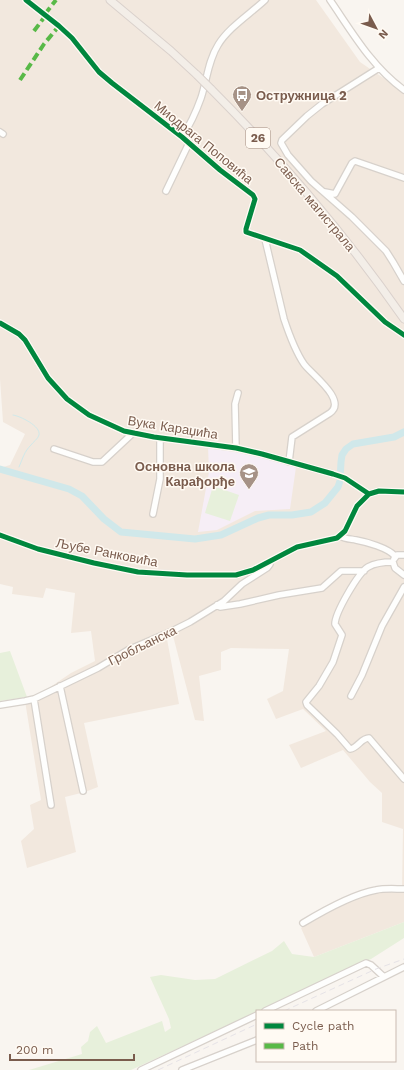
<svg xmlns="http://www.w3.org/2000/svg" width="404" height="1070" font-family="'Work Sans',sans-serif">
<rect width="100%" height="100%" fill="#f9f5f0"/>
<path fill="#f2e8de" d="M 0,0 L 316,0 L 360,62 L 404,92 L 404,922 L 314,957 L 301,928 L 306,924 L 351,901 L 379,891 L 402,890 L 403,829 L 382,822 L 382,793 L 370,782 L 343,750 L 301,768 L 289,745 L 326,731 L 303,709 L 276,719 L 267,699 L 283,691 L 289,649 L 231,648 L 221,652 L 221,670 L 199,676 L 204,721 L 195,720 L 172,632 L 167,639 L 179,704 L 84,723 L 98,787 L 85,792 L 65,797 L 76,852 L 27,868 L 21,841 L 34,829 L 30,805 L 41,800 L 25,701 L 40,694 L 71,673 L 95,661 L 91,631 L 71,633 L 75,593 L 46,588 L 43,598 L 12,594 L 13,587 L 0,584 L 0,468 L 10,465 L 25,434 L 3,422 L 0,379 Z"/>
<path fill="#f6eef6" d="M 208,446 L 244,452 L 268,458 L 296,467 L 290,509 L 255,511 L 217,530 L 198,532 L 209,472 Z"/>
<path fill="#e7f0db" d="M 213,486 L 239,495 L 230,521 L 205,513 Z
M 10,651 L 27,697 L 0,701 L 0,653 Z
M 404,922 L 404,938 L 371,959 L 131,1070 L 29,1070 L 82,1054 L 81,1047 L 88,1041 L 90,1032 L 97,1026 L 106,1043 L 162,1021 L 165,1032 L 171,1028 L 169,1019 L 150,977 L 161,975 L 195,980 L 215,979 L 272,951 L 284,941 L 292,954 L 314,957 Z"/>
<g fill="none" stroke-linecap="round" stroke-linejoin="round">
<path stroke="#d0e8ea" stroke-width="1" d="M 13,415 C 20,416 41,426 39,435 C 38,439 33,442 31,445 C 24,452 23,458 19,467"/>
<path stroke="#d0e8ea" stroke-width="7" d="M 0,469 L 69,489 L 82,496 L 104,519 L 121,532 L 195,539 L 221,535 L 258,518 L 269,515 L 292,515 L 311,512 L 325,503 L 338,487 L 340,481 L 341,462 L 342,455 L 346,449 L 353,444 L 394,437 L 404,432"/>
<g stroke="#d7d1cb" stroke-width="8">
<path id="minor" d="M 26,0 L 59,26 L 72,38 L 99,72 L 112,83 L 182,137 L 220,170 L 253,195 L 255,199 L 246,229 L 246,232 L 300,250 L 337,276 L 385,322 L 404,335
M 330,0 C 352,32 372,67 404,90
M 379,68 L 322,104 L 307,116 L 282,140 L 281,143 L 288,155 L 311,181 L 352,217 L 386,251 L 393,262 L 404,281
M 0,132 L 3,134
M 182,137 C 190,125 196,112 201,98 C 207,80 208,61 218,45 C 228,28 250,14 265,0
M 166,191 L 189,143
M 325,192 L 335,194 L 352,163 L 355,161 L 404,178
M 265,239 L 284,319 C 289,334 295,351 304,364 C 310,373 348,400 330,413 L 292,437 L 289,462
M 0,323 L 19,334 L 25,340 L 48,378 L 67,399 L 89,415 L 124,431 L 154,437 L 236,448 L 262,454 L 333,474 L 345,478 L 369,494
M 236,448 L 235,404 L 238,393
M 54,449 L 93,462 L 102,462 L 132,434
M 153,514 L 160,479 L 160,438
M 0,535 L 38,549 L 94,563 L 138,572 L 187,575 L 236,575 L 253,570 L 297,547 L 337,538 L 345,531 L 357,506 L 369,494 L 379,491 L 404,492
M 340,536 C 345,539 351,539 356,540 C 367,542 388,548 395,556
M 394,559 L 397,555 L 404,555
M 393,562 C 385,562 375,563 368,567 C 358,573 335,613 335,624 L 342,635 L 333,662 L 319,686 L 306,702 L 307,705 L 337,734 L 350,749 C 358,748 361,738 369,738 L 404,779
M 393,562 L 395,568 L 404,575
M 217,605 L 220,607 L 240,604 L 279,595 L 322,588 L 341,571 L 364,571
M 60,686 L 83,791
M 351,696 L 362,675 L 382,626 L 404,587
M 34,699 L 51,805
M 0,705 L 25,701 L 34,699 L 98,668 L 128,650 L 170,632 L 190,622 L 224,601 L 242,584 L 267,568 L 270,564 L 270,562
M 303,923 C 323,911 353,894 376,890 C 385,888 395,889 404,889
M 265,1011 L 366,963 L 371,965 L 384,977
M 316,1011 L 404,967
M 141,1070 L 257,1015
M 182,1070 L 257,1040"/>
</g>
<g stroke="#dad1cc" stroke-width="9">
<path id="major" d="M 110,0 L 171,51 L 197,75
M 211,89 C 282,160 346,236 404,319"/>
</g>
<use href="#minor" stroke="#fefefd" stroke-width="5.5"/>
<use href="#major" stroke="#f3eee8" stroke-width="7"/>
<path stroke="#e6e3e7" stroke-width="1" stroke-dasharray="6 4" stroke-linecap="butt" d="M 284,1011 L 376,969 L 404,959
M 158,1070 L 257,1024"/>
<g stroke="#dad1cc" stroke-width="9" stroke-linecap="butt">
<path id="major-bridge" d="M 197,75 L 211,89"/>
</g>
<use href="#major-bridge" stroke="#f3eee8" stroke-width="7"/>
<path stroke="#58b947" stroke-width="4" stroke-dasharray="8 4" stroke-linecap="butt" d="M 45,14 L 56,0
M 34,31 L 46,15
M 20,80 L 44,44 L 59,26"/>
<g stroke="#fffaf3" stroke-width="8">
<path id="cycleway" d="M 26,0 L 59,26 L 72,38 L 99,72 L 112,83 L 182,137 L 220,170 L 253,195 L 255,199 L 246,229 L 246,232 L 300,250 L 337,276 L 385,322 L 404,335
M 0,323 L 19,334 L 25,340 L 48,378 L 67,399 L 89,415 L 124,431 L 154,437 L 236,448 L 262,454 L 333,474 L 345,478 L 369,494
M 0,535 L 38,549 L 94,563 L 138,572 L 187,575 L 236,575 L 253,570 L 297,547 L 337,538 L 345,531 L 357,506 L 369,494 L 379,491 L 404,492"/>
</g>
<use href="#cycleway" stroke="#00873e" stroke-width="5"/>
</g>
<defs>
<g id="bus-pin" transform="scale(1)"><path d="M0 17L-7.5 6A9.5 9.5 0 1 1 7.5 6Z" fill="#a69286" stroke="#fffaf3"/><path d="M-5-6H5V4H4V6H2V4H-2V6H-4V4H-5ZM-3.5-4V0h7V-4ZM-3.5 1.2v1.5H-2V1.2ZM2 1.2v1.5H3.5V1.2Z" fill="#fff"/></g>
<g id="school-pin" transform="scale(1)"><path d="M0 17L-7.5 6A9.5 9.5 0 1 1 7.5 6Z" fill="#a69286" stroke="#fffaf3"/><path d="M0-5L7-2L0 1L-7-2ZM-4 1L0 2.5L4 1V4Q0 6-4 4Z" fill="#fff"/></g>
</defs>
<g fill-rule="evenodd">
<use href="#bus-pin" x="242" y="95"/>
<use href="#school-pin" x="249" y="473"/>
</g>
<g text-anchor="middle" stroke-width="3" stroke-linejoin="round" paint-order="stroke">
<rect fill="#fffaf3" stroke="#a28b7f" stroke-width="1" x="246" y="128" width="24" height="20" rx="3"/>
<g font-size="12" font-weight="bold" fill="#7a5c4d">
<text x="258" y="142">26</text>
</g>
<g font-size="13" font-weight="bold" fill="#7a5c4d" stroke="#fffaf3" text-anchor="start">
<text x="256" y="100">Остружница 2</text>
<text x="235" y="471" text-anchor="end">Основна школа<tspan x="235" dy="15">Карађорђе</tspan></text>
</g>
<g font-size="13" fill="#7a5c4d" stroke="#fffaf3">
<text transform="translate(204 142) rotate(39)" y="5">Миодрага Поповића</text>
<text transform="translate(315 204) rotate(50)" y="5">Савска магистрала</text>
<text transform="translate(173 427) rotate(9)" y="5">Вука Караџића</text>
<text transform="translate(107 552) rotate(11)" y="5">Љубе Ранковића</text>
<text transform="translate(142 645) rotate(-26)" y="5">Гробљанска</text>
</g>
</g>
<rect x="256" y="1010" width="140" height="52" fill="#fffaf3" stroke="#cabbb1"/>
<rect x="264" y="1023" width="20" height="6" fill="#00873e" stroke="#cabbb1"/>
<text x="292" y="1030" font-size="12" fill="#7a5c4d">Cycle path</text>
<rect x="264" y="1043" width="20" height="6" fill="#58b947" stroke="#cabbb1"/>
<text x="292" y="1050" font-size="12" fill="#7a5c4d">Path</text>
<g transform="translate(376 28) rotate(131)" stroke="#fffaf3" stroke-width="3" paint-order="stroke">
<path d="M0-3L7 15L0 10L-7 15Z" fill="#7a5c4d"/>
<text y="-6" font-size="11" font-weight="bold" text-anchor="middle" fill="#7a5c4d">N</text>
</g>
<path d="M10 1054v6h124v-6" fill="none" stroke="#7a5c4d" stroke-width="2"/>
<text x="16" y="1054" font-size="12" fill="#7a5c4d" stroke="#fffaf3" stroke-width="3" paint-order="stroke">200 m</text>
</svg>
